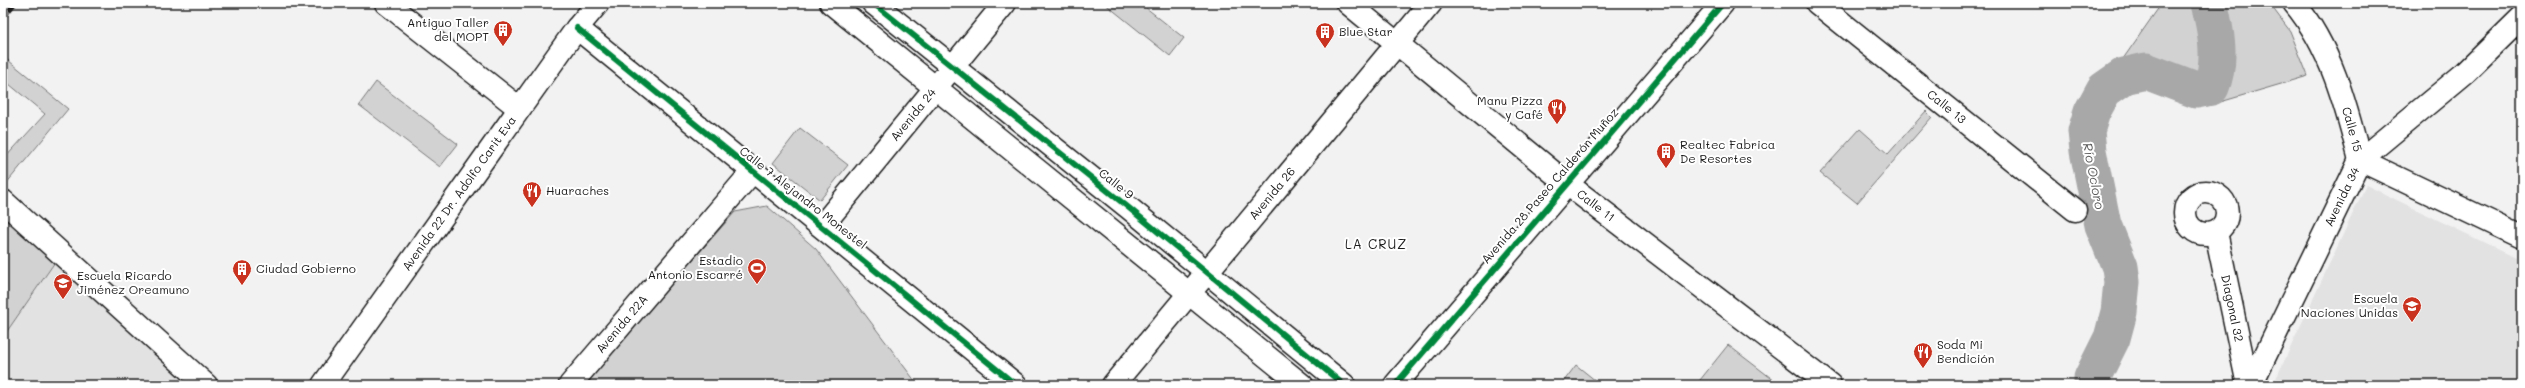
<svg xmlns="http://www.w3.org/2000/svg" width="2525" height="388" font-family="Mali,sans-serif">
<rect width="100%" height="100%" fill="#f2f2f2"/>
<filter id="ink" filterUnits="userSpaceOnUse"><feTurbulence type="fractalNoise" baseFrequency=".025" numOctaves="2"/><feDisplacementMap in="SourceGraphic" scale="8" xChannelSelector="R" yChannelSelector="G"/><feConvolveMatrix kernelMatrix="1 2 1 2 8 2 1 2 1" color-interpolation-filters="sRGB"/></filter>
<g filter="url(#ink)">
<path fill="#e2e2e2" d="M 2366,185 L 2522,261 L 2522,385 L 2273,385 Z
M 55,262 L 194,385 L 3,385 L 3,337 Z"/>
<path fill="#d2d2d2" stroke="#777" d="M 1104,3 L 1140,3 L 1184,38 L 1170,56 Z
M 2162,3 L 2197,3 C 2203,26 2210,50 2198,72 L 2184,74 L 2153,62 L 2118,66 Z
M 2218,3 L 2269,3 L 2290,31 L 2308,76 L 2207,106 C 2226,68 2234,44 2218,3 Z
M 3,56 L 68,109 L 5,185 L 3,160 L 45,114 L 3,79 Z
M 376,82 L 458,144 L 440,167 L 359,105 Z
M 1926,111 L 1932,117 L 1857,203 L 1820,173 L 1860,129 L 1888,154 Z
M 800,128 L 848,165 L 820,200 L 773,163 Z
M 767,206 L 816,249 L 918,385 L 582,385 L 735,212 Z
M 3,216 L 55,262 L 3,337 Z
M 1728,345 L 1775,381 L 1772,385 L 1696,385 Z
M 1576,365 L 1601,385 L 1561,385 Z"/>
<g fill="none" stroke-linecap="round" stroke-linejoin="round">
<path stroke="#a8a8a8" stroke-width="37" d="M 2092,385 L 2092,378 L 2112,338 L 2119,312 L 2122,282 L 2120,267 L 2103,225 L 2088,151 L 2086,131 L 2092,112 L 2104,90 L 2124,76 L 2146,71 L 2196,90 L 2211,87 C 2222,61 2216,30 2209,3"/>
<g stroke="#1c1c1c" stroke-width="25">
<g id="street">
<path d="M 386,3 L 519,108"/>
<path d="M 831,3 L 1302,385"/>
<path d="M 873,3 L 1129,208 L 1344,385"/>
<path id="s1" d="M 1817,3 L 2075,210"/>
<path id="s2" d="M 2294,3 C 2331,47 2346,106 2360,160 L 2522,237"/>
<path d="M 577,28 L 1016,385"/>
<circle cx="2206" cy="213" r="21"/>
<path d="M 3,201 L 206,385"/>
<path id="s3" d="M 822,226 L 1005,3"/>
<path id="s4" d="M 2216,232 L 2248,385"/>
<path id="s5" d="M 323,385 L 577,28 L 598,3"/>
<path id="s6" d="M 570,385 L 752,172"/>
<path id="s7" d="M 1113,385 L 1431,3"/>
<path d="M 1395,385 L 1723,3"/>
<path id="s8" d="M 2251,385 L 2360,160 L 2466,72 L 2522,17"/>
</g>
</g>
<g stroke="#1c1c1c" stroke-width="25">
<g id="secondary">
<path id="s9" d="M 1348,3 L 1566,183 L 1830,385"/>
</g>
</g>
<use href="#street" stroke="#fff" stroke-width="22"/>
<use href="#secondary" stroke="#fff" stroke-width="22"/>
<g stroke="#1c1c1c" stroke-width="4.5">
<path id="rail" d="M 3,18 L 15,3"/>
</g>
<use href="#rail" stroke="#fff" stroke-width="3" stroke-dasharray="9" stroke-linecap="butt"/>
<g stroke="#fff" stroke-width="8">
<path id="cycleway" d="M 873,3 L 1129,208 L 1344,385
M 577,28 L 1016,385
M 1395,385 L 1723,3"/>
</g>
<use href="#cycleway" stroke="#00873e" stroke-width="6"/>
</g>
</g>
<defs>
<g id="building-pin" transform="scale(1)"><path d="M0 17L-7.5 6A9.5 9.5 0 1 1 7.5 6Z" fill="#c8321e" stroke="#fff"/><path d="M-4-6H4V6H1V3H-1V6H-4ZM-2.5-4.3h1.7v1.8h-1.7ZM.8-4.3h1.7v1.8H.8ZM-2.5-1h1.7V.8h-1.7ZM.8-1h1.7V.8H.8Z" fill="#fff"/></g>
<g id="restaurant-pin" transform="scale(1)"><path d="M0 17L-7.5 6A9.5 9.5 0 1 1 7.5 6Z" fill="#c8321e" stroke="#fff"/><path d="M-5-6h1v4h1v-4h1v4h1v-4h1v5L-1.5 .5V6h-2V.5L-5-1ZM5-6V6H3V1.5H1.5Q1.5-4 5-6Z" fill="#fff"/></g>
<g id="stadium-pin" transform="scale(1)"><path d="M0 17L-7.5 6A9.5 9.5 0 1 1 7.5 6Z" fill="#c8321e" stroke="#fff"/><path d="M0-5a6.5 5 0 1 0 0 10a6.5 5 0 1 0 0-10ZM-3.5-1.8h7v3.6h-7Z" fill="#fff"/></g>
<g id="school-pin" transform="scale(1)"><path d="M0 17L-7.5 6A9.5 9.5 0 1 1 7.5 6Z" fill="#c8321e" stroke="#fff"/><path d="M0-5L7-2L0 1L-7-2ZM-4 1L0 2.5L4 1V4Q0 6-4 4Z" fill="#fff"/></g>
</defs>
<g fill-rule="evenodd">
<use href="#building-pin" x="503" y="30"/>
<use href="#building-pin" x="1325" y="32"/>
<use href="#restaurant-pin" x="1557" y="108"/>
<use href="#building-pin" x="1666" y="152"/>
<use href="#restaurant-pin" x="532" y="191"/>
<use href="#stadium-pin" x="757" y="268"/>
<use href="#building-pin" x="242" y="269"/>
<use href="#school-pin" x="63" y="283"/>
<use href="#school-pin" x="2412" y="306"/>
<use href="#restaurant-pin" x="1923" y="352"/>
</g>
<g text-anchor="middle" stroke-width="4" stroke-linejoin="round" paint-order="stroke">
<g font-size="12" fill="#1c1c1c" stroke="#fff" text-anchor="start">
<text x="489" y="27" text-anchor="end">Antiguo Taller<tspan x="489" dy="14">del MOPT</tspan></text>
<text x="1339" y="36">Blue Star</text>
<text x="1543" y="105" text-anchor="end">Manu Pizza<tspan x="1543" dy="14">y Café</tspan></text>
<text x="1680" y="149">Realtec Fabrica<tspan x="1680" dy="14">De Resortes</tspan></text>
<text x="546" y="195">Huaraches</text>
<text x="743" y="265" text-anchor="end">Estadio<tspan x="743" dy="14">Antonio Escarré</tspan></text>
<text x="256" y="273">Ciudad Gobierno</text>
<text x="77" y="280">Escuela Ricardo<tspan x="77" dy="14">Jiménez Oreamuno</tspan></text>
<text x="2398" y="303" text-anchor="end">Escuela<tspan x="2398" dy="14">Naciones Unidas</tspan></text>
<text x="1937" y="349">Soda Mi<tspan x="1937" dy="14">Bendición</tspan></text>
</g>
<g font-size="12" fill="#1c1c1c" stroke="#fff">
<text dy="4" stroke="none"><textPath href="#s1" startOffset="166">Calle 13</textPath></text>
<text dy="4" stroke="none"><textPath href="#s3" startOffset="144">Avenida 24</textPath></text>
<text dy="4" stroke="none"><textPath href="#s2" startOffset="140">Calle 15</textPath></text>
<text transform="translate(1116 184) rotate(39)" y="4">Calle 9</text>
<text transform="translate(1550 186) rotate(-49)" y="4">Avenida 28 Paseo Calderón Muñoz</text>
<text dy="4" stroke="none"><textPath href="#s5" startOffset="235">Avenida 22 Dr. Adolfo Carit Eva</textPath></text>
<text dy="4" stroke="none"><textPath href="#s7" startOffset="249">Avenida 26</textPath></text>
<text dy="4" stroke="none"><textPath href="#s8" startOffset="209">Avenida 34</textPath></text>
<text transform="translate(803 198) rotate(38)" y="4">Calle 7 Alejandro Monestel</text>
<text dy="4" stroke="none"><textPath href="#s9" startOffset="320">Calle 11</textPath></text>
<text dy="4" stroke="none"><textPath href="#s4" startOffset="78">Diagonal 32</textPath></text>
<text dy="4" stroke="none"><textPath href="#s6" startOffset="80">Avenida 22A</textPath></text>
</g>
<g font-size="13" font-style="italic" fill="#5b5b5b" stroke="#fff">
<text transform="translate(2094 176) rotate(79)" y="5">Río Ocloro</text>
</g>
<g font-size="13" letter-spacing="1" fill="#1c1c1c" stroke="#fff">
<text x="1376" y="249">LA CRUZ</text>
</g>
</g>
<rect width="2525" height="388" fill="none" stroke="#fff" stroke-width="16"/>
<rect x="8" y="8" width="2509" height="372" fill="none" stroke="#1c1c1c" stroke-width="1.5" filter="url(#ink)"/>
</svg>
